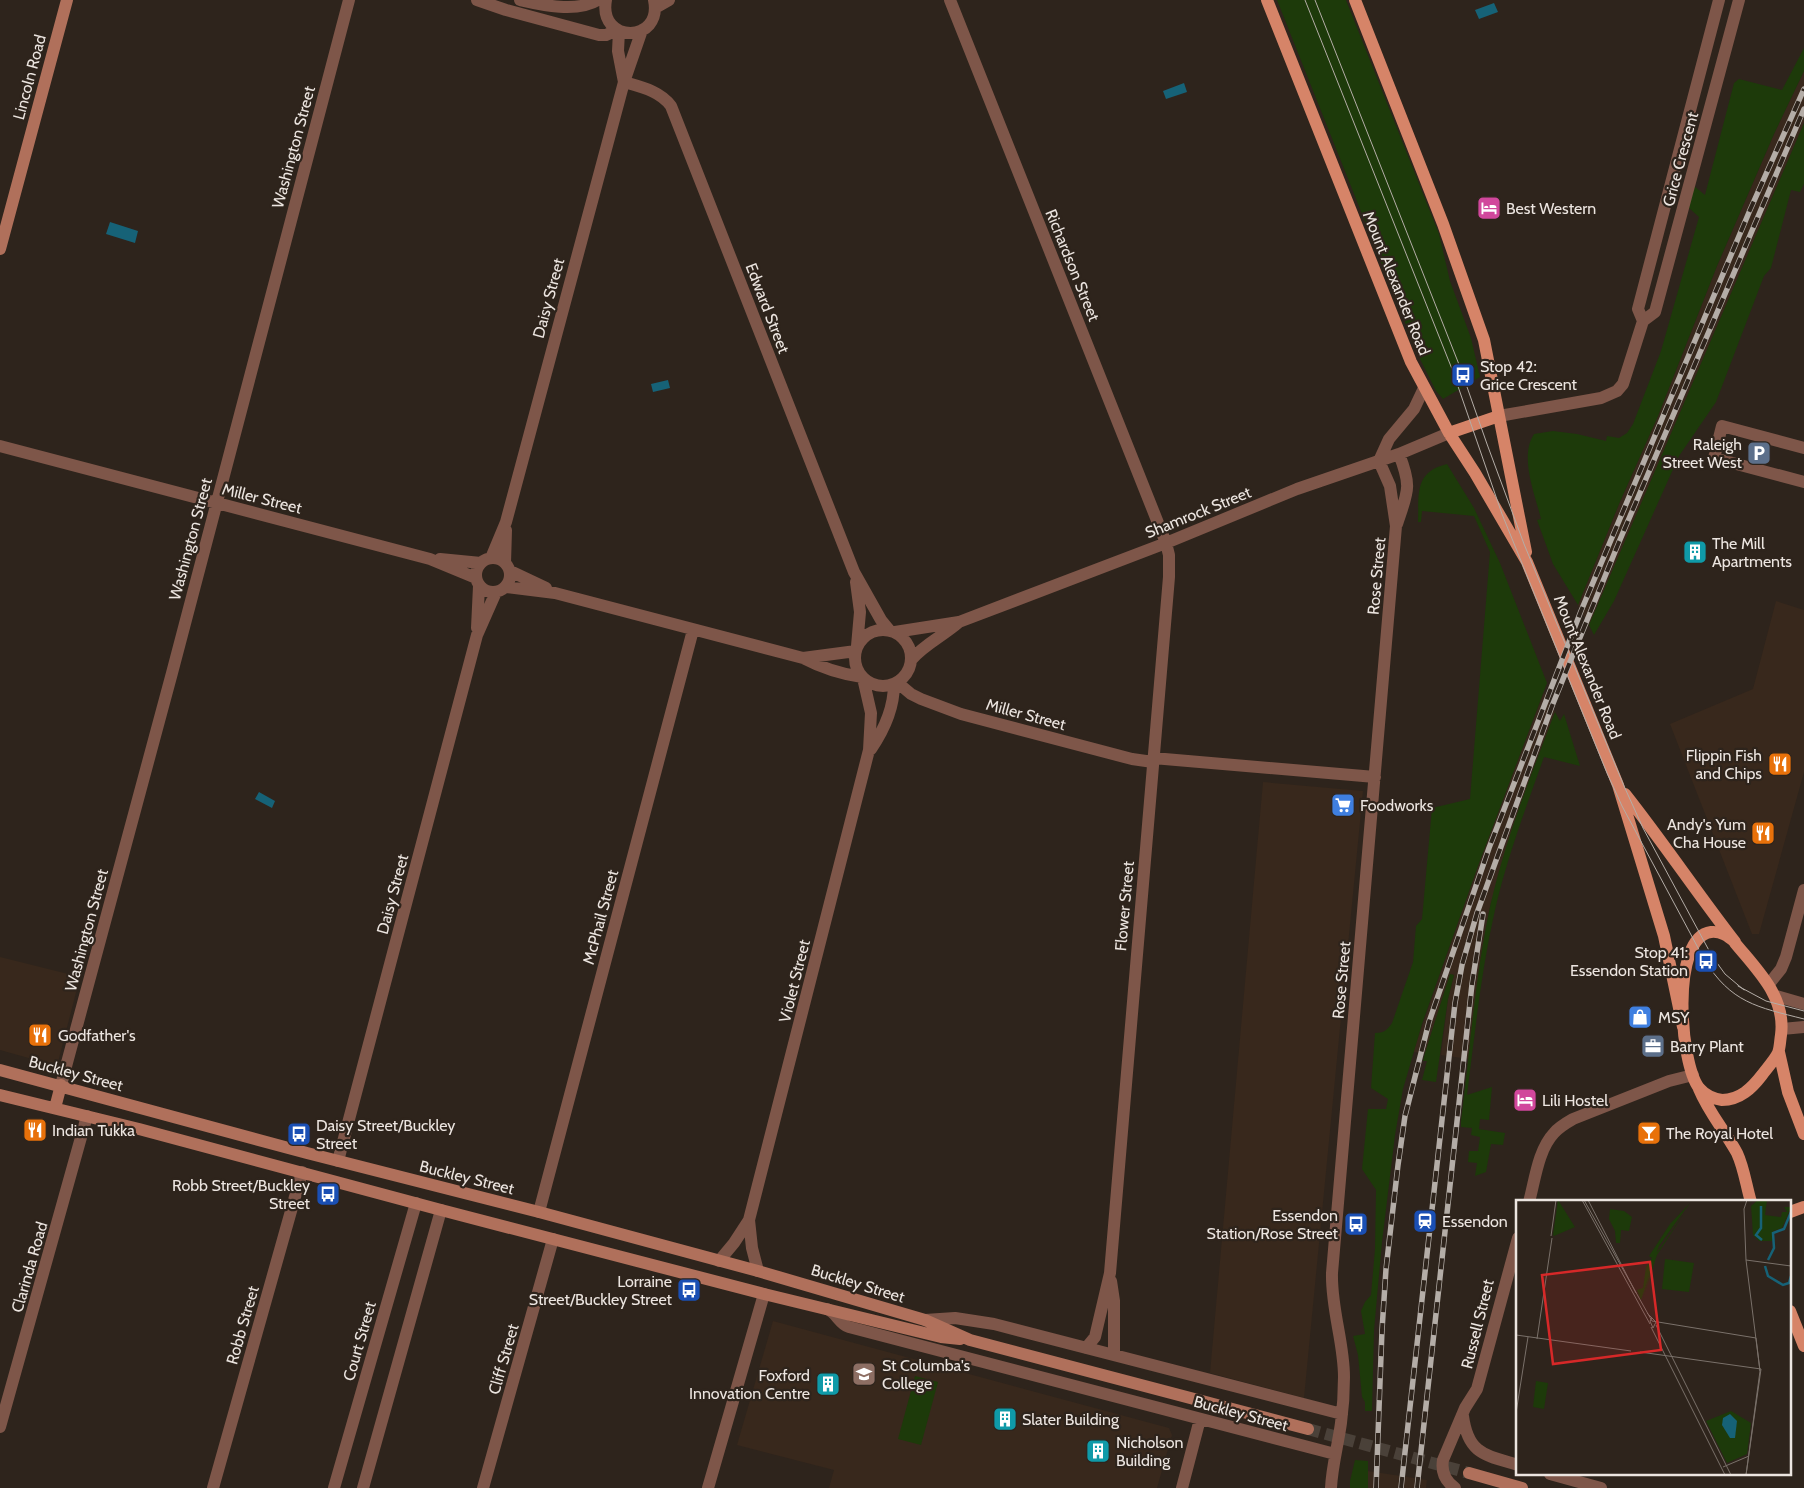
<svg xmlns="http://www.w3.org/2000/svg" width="1804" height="1488" font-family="Cabin,sans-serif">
<rect width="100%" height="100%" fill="#2e241c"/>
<path fill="#38281c" d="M 1804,71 L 1804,123 L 1589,626 L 1578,605 L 1619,504 L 1658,416 L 1717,266 L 1774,134 Z
M 1776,601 L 1804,610 L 1804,772 L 1759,934 L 1752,934 L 1670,724 L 1753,689 Z
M 1544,692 L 1555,712 L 1532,773 L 1490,906 L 1481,957 L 1469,1059 L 1441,1055 L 1448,999 L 1454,975 L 1450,974 L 1425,1053 L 1413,1052 L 1478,866 Z
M 1263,782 L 1363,791 L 1304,1398 L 1210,1373 Z
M 0,957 L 80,977 L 57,1066 L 0,1050 Z
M 773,1321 L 1169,1428 L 1172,1435 L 1157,1488 L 829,1488 L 834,1470 L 737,1445 Z
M 1368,1471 L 1427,1480 L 1426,1488 L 1368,1488 Z"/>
<path fill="#1d3a0a" d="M 1277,0 L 1346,0 L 1439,234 L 1450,281 L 1471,338 L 1480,377 L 1443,399 L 1436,391 L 1418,355 Z
M 1804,48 L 1804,71 L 1774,134 L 1717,266 L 1658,416 L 1619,504 L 1578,605 L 1553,564 L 1537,520 L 1541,519 C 1535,494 1519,457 1534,434 L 1553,431 L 1577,434 L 1606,441 L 1607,436 L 1619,438 L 1627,433 L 1633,424 L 1661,351 L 1699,217 L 1689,208 L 1694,186 L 1705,195 L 1734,83 L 1739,79 L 1782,90 Z
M 1804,123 L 1804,184 L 1800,192 L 1791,190 L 1771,268 L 1764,276 L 1716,402 L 1679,456 L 1614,601 L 1594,635 L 1589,625 Z
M 1447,464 L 1474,508 L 1500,563 L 1547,683 L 1478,866 L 1422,1024 L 1403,1089 L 1395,1135 L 1382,1242 L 1374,1330 L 1372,1411 L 1365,1411 L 1365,1402 L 1362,1397 L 1358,1355 L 1353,1336 L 1365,1334 L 1361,1311 L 1365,1302 L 1371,1295 L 1375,1249 L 1376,1190 L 1362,1169 L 1368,1109 L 1386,1109 L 1388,1099 L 1371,1088 L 1375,1033 C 1384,1033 1387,1030 1392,1023 L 1413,962 L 1416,926 L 1422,919 L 1432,808 L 1470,799 L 1490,552 L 1474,516 L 1422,511 L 1421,522 L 1418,522 C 1419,494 1414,472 1447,464 Z
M 1555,712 L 1560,721 L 1564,714 L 1580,766 L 1544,757 C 1526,807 1507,858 1495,910 C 1481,971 1475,1033 1467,1095 L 1492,1087 L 1489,1120 L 1480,1119 L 1479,1129 L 1505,1133 L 1503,1145 L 1491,1144 L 1486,1172 L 1475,1176 L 1477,1163 L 1468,1162 L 1469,1151 L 1478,1151 L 1480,1137 L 1471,1135 L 1472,1128 L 1461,1127 L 1461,1121 C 1470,1050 1475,977 1490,907 C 1505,840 1531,775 1555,712 Z
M 1450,974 L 1454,975 L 1448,999 L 1436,1082 L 1422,1080 L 1427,1061 L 1423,1061 L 1425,1053 Z
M 915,1376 L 938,1382 L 921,1445 L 898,1439 Z
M 1355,1460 L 1368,1461 L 1368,1488 L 1350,1488 L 1350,1481 Z"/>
<path fill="#166277" d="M 1494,3 L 1498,12 L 1479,19 L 1475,10 Z
M 1184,83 L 1187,92 L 1166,99 L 1163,91 Z
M 110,222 L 138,231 L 135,243 L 106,234 Z
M 668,380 L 670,388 L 653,392 L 651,384 Z
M 259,792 L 275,801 L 272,808 L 255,799 Z"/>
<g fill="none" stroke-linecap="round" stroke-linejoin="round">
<path stroke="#4a4139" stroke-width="12" stroke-dasharray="12 6" stroke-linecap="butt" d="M 1308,1429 L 1469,1473"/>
<path stroke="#7e5649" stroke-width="12" d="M 477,0 L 506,10 L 599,35 L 606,35 L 617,30
M 520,0 C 542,5 577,13 598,0
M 606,0 C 598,44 663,44 654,0
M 950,0 L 1166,543 L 1169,555 L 1169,577 L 1110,1273 L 1095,1337 L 1086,1348
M 655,8 L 669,0
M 619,31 L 618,51 L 624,82
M 624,82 C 641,87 660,91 671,106 L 854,572 L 881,620 L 890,631
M 0,446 L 430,559 L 476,578
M 1804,448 L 1722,426 L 1714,458 L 1804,482
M 1379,461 L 1389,439 L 1414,409 L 1424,388
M 1397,524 C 1408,491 1412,487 1399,454
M476 575a17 17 0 1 1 34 0a17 17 0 1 1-34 0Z
M 491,558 L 506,522 L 624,82 L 642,30
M 440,559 L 481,563
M 505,563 L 506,530
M 510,571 L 546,588
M 856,582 L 860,612 L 857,646
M 506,587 L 555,593 L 803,658 C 822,668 840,674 862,677
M 477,628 L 479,586
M855 658a28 28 0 1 1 56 0a28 28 0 1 1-56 0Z
M 895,632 L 959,622 L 1166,543 L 1297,489 L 1399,454 L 1449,433
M 803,658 L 856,651
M 912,659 C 925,644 943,636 959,622
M 898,683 L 911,694 L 921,699 L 961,714 L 1132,759 L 1153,762
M 871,749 C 884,730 894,708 894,684
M 1153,758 L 1375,777
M 61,1085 L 172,673 L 349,0
M 338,1161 L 477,635 L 496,592
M 1529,1202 C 1535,1180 1538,1150 1554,1133 C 1559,1127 1566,1123 1573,1119 L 1669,1081 L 1693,1075
M 539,1212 L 693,630
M 749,1220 L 752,1248 L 758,1271
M 719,1261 L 734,1243 L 749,1220 L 869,750 L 871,713 L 863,678
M 1111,1281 L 1114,1301 L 1114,1354
M 827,1309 C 837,1313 839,1324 849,1327 L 1335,1454
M 925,1320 L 955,1318 L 994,1324 L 1342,1414
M 1463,1416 C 1468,1454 1485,1455 1518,1465
M 0,1427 L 87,1116
M 1550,1474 L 1601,1488
M 213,1488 L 302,1172
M 334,1488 L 416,1203
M 363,1488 L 441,1210
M 483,1488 L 553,1239
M 708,1488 L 764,1294
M 1182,1488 L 1200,1419
M 1331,1488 C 1332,1466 1338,1445 1341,1423 C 1343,1408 1344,1392 1344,1377 C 1344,1342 1331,1309 1332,1273 L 1396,526 L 1390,486 L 1379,461
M 1455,1488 C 1445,1481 1441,1472 1443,1460 L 1465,1408 L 1477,1389 L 1518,1238"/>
<path stroke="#7e5649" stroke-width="12" d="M 1643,321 L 1638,309 L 1719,0
M 1499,416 L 1601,398 L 1617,391 L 1623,384 L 1643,321 L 1655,312 L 1739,0
M 1769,984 L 1781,969 L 1786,957 L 1804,890
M 1776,996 L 1804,1004
M 1782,1029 L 1804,1027"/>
<path stroke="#b0705b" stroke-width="12" d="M 0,249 L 67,0
M 0,1070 L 307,1153 L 539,1212 L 758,1271 L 925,1320 L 970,1340 L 1308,1429
M 0,1095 L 139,1129 L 441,1210 L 764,1294 L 941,1337 L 960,1339
M 55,1108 L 61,1085
M 1469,1473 L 1522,1488"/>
<path stroke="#d68468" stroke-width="12" d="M 1267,0 L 1411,362 L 1449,433 L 1475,473 L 1527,562 L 1618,785 L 1664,936 L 1683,1027
M 1355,0 L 1443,224 L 1484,340 L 1526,552
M 1449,433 L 1499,416
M 1625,794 C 1663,842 1697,893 1735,942 L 1735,943 C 1758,971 1786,997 1781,1035 C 1780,1041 1780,1048 1778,1053 C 1774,1061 1767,1068 1762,1075 C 1752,1088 1740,1100 1722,1100 C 1714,1099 1705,1095 1699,1088 C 1680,1064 1670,937 1711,932 C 1721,931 1728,936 1735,942
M 1779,1052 L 1788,1092 L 1804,1134
M 1699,1089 C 1709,1113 1725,1131 1737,1153 C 1744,1168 1746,1185 1751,1202
M 1790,1212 L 1804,1207
M 1790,1311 L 1804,1346"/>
<path stroke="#b4ada7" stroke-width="1" d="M 1305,0 L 1452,369 L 1502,514 L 1607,773 L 1622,806 L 1704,959 C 1731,1003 1757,1007 1804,1019
M 1315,0 L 1460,367 L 1487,444 L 1524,544 L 1624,786 L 1643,828 L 1712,956 L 1725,974 L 1744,990
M 1738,986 L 1766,1001 L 1804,1011"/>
<g stroke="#b4ada7" stroke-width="5.5">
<path id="rail" d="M 1376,1488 L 1382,1330 L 1386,1269 L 1398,1165 L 1405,1116 L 1429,1022 L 1489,848 L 1581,611 L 1750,210 L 1804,89
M 1401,1488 L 1455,1003 L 1462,965 L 1477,913 L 1552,706 L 1619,542 L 1804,109
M 1417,1488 L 1472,984 L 1483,914"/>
</g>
<use href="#rail" stroke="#2e241c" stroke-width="4" stroke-dasharray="11" stroke-linecap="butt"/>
</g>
<defs>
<g id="hotel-square" transform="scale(1.25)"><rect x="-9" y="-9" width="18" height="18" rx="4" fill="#d1479c" stroke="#2e241c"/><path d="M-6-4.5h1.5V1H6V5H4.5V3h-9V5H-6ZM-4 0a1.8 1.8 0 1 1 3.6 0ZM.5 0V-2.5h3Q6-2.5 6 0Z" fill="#fff"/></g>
<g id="bus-square" transform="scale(1.25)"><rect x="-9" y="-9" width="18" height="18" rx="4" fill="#1a4fb4" stroke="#2e241c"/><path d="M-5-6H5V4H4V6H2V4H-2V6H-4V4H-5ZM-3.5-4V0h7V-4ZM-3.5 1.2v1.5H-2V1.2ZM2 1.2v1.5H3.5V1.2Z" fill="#fff"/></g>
<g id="parking-square" transform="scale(1.25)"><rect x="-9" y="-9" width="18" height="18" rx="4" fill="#5c6f8a" stroke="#2e241c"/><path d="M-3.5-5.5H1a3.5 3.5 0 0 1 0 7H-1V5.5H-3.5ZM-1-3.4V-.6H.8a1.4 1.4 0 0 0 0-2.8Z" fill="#fff"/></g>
<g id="building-square" transform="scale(1.25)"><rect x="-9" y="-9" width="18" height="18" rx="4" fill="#0f9aa8" stroke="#2e241c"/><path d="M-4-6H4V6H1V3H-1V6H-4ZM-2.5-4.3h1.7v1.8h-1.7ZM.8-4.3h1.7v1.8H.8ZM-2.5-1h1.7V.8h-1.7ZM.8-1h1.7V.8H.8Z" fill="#fff"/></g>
<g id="restaurant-square" transform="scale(1.25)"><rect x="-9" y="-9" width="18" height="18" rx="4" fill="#e8710a" stroke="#2e241c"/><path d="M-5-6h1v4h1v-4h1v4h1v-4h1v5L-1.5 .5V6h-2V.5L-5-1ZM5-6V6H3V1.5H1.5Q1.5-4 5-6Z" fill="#fff"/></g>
<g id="supermarket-square" transform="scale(1.25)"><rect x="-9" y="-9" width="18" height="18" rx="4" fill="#3f7fe0" stroke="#2e241c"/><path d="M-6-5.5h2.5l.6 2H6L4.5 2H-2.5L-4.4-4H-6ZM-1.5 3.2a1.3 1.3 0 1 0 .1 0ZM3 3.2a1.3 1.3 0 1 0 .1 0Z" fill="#fff"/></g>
<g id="shop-square" transform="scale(1.25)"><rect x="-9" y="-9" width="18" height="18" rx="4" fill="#3f7fe0" stroke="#2e241c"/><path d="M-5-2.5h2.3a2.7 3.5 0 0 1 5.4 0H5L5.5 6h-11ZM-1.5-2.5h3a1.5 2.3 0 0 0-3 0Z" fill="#fff"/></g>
<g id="office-square" transform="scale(1.25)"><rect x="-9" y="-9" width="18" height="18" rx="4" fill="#5c6f8a" stroke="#2e241c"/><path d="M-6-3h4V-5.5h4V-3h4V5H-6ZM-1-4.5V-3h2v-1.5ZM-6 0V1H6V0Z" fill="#fff"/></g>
<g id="bar-square" transform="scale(1.25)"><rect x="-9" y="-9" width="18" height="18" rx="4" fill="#e8710a" stroke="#2e241c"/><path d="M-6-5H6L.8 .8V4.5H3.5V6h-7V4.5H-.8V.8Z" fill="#fff"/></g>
<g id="station-square" transform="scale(1.25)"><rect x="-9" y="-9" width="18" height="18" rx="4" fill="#1a4fb4" stroke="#2e241c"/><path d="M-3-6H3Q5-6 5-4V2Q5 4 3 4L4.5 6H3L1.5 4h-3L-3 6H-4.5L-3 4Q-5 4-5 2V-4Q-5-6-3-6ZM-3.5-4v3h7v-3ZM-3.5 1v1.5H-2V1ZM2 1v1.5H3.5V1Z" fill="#fff"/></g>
<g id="school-square" transform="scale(1.25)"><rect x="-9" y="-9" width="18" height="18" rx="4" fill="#8d6e63" stroke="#2e241c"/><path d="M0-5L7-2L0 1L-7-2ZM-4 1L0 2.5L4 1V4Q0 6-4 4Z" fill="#fff"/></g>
</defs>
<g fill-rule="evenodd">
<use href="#hotel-square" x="1489" y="208"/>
<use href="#bus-square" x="1463" y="375"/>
<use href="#parking-square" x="1759" y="453"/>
<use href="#building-square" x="1695" y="552"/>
<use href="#restaurant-square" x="1780" y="764"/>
<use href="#supermarket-square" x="1343" y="805"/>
<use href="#restaurant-square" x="1763" y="833"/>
<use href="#bus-square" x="1706" y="961"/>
<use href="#shop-square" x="1640" y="1017"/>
<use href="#restaurant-square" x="40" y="1035"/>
<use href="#office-square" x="1653" y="1046"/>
<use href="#hotel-square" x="1525" y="1100"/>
<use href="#restaurant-square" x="35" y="1130"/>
<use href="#bar-square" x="1649" y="1133"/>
<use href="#bus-square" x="299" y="1134"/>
<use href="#bus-square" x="328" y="1194"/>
<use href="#station-square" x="1425" y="1221"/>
<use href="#bus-square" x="1356" y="1224"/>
<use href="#bus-square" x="689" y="1290"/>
<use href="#school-square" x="864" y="1374"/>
<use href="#building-square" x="828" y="1384"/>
<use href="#building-square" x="1005" y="1419"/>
<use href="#building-square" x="1098" y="1451"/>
</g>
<g text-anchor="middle" stroke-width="4.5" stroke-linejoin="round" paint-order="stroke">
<g font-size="16" fill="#ece5e0" stroke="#2e241c">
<text transform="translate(29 77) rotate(-75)" y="6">Lincoln Road</text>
<text transform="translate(293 147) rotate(-75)" y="6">Washington Street</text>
<text transform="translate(1680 159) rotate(-75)" y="6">Grice Crescent</text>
<text transform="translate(1073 265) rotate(68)" y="6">Richardson Street</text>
<text transform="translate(1397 283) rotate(68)" y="6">Mount Alexander Road</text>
<text transform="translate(548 298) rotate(-75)" y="6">Daisy Street</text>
<text transform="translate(768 308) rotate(69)" y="6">Edward Street</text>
<text transform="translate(262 498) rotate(14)" y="6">Miller Street</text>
<text transform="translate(1198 512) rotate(-22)" y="6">Shamrock Street</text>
<text transform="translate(190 539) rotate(-75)" y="6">Washington Street</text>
<text transform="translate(1376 576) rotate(-85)" y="6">Rose Street</text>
<text transform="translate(1588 667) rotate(68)" y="6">Mount Alexander Road</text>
<text transform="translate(1026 714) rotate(15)" y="6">Miller Street</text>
<text transform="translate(392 894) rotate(-75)" y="6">Daisy Street</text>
<text transform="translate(1124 906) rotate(-85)" y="6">Flower Street</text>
<text transform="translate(600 917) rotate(-75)" y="6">McPhail Street</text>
<text transform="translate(86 930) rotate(-75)" y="6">Washington Street</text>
<text transform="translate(1341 980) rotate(-85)" y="6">Rose Street</text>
<text transform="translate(794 981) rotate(-76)" y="6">Violet Street</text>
<text transform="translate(76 1073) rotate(15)" y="6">Buckley Street</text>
<text transform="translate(467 1177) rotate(14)" y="6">Buckley Street</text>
<text transform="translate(29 1267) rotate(-74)" y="6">Clarinda Road</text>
<text transform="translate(858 1283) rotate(17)" y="6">Buckley Street</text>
<text transform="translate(1477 1324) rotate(-76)" y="6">Russell Street</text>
<text transform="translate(242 1325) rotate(-74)" y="6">Robb Street</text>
<text transform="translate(359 1341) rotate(-74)" y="6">Court Street</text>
<text transform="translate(503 1359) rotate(-74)" y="6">Cliff Street</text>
<text transform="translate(1241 1413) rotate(15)" y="6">Buckley Street</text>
</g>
<g font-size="16" fill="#ece5e0" stroke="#2e241c" text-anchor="start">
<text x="1506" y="214">Best Western</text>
<text x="1480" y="372">Stop 42:<tspan x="1480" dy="18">Grice Crescent</tspan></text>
<text x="1742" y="450" text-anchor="end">Raleigh<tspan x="1742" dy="18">Street West</tspan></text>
<text x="1712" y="549">The Mill<tspan x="1712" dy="18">Apartments</tspan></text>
<text x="1762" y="761" text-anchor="end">Flippin Fish<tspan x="1762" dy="18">and Chips</tspan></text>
<text x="1360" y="811">Foodworks</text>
<text x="1746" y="830" text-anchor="end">Andy's Yum<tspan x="1746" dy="18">Cha House</tspan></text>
<text x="1688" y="958" text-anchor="end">Stop 41:<tspan x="1688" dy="18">Essendon Station</tspan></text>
<text x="1658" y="1023">MSY</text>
<text x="58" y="1041">Godfather's</text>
<text x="1670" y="1052">Barry Plant</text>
<text x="1542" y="1106">Lili Hostel</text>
<text x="316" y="1131">Daisy Street/Buckley<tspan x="316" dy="18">Street</tspan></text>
<text x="52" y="1136">Indian Tukka</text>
<text x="1666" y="1139">The Royal Hotel</text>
<text x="310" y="1191" text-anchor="end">Robb Street/Buckley<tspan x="310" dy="18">Street</tspan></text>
<text x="1338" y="1221" text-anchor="end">Essendon<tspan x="1338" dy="18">Station/Rose Street</tspan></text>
<text x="1442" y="1227">Essendon</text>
<text x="672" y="1287" text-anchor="end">Lorraine<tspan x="672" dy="18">Street/Buckley Street</tspan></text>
<text x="882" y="1371">St Columba's<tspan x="882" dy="18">College</tspan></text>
<text x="810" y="1381" text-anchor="end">Foxford<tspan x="810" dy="18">Innovation Centre</tspan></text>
<text x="1022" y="1425">Slater Building</text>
<text x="1116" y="1448">Nicholson<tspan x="1116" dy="18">Building</tspan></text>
</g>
</g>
<g transform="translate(1516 1200)">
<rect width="275" height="275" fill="#2e241c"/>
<path d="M 42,0 L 59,27 L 38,36 L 37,35 ZM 242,0 L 251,0 L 249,15 L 265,17 L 266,12 L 271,12 L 268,7 L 275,7 L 266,28 L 257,31 L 256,41 L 243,41 L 237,35 L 236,19 L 230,18 L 236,19 L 235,6 ZM 174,3 L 143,46 L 125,100 L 121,90 L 127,88 L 130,67 L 136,58 L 133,56 L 154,24 ZM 94,9 L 108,11 L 116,17 L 113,31 L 105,30 L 104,43 L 100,43 L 99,31 L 93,19 ZM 169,12 L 141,55 L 126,101 L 140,54 ZM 149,59 L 178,63 L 173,92 L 146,89 ZM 20,181 L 32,183 L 28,209 L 17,207 ZM 215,211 L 235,223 L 231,254 L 211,263 L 190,221 Z" fill="#1d3a0a"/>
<path d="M 214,214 L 221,221 L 219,238 L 214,238 L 206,225 L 207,218 Z" fill="#166277"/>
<path fill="none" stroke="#166277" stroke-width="2.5" d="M 245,6 L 245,28 L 240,35 L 246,40M 252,60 L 258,48 L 257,33 L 268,29 L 275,12M 249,66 L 252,76 L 267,85 L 273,83 L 275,76"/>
<path fill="none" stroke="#7a716a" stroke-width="1" d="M 66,0 L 134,124M 68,0 L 136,121 L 240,138 L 244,171 L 230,275M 72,0 L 120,93M 231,0 L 228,9 L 230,60 L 244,171M 35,36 L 40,0M 230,60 L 275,66M 131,113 L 140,122 L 137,128 L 134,121 L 136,118M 140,125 L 215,275M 135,127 L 209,275M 0,135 L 115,151M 21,139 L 36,38M 124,152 L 245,169M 0,213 L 12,137M 207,267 L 233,256M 230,275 L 245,169"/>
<path fill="#d62828" fill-opacity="0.15" stroke="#d62828" stroke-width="2.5" d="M 134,62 L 145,150 L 37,164 L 26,75 Z"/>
<rect width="275" height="275" fill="none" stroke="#ece5e0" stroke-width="2.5"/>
</g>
</svg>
